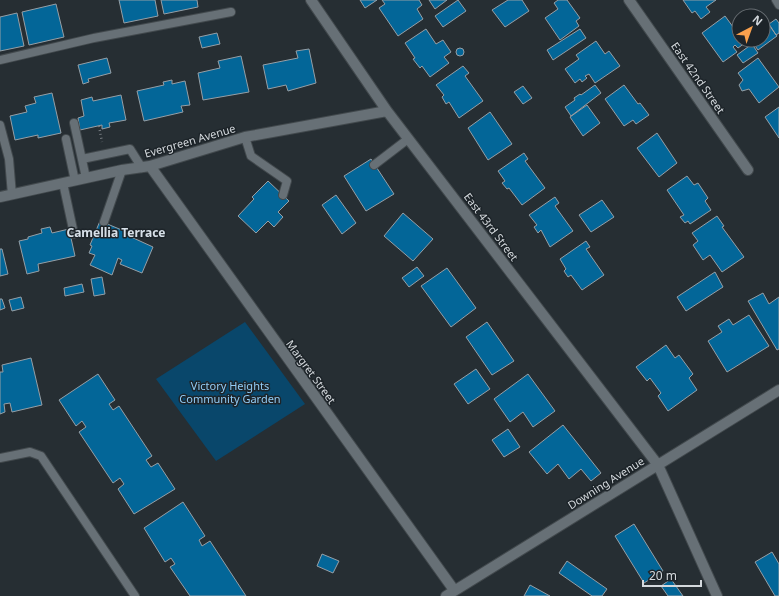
<svg xmlns="http://www.w3.org/2000/svg" width="779" height="596" font-family="'Noto Sans',sans-serif">
<rect width="100%" height="100%" fill="#262e33"/>
<path fill="#09476b" d="M 245,322 L 305,404 L 216,461 L 156,379 Z"/>
<path fill="#036698" stroke="#969fa6" d="M 119,0 L 155,0 L 158,16 L 124,23 Z
M 161,0 L 197,0 L 198,7 L 164,14 Z
M 360,0 L 377,0 L 365,8 Z
M 382,0 L 419,0 L 422,5 L 417,9 L 423,19 L 398,36 L 379,8 L 385,4 Z
M 429,0 L 447,0 L 435,9 Z
M 458,0 L 466,11 L 443,27 L 435,16 Z
M 508,0 L 522,0 L 529,11 L 505,27 L 492,10 Z
M 558,0 L 567,0 L 580,18 L 576,21 L 579,26 L 560,40 L 545,18 L 558,9 L 554,3 Z
M 683,0 L 716,0 L 706,7 L 710,12 L 701,19 L 695,11 L 692,13 Z
M 56,4 L 64,37 L 29,45 L 22,12 Z
M 17,13 L 24,46 L 0,51 L 0,17 Z
M 725,16 L 739,35 L 739,40 L 743,40 L 745,43 L 738,48 L 735,45 L 733,47 L 737,52 L 723,62 L 702,33 Z
M 776,19 L 779,23 L 779,33 L 776,35 L 769,24 Z
M 769,25 L 777,36 L 758,50 L 751,40 L 763,40 L 763,30 Z
M 426,29 L 436,44 L 443,40 L 451,52 L 444,57 L 449,63 L 430,77 L 422,66 L 420,68 L 413,59 L 415,58 L 405,43 Z
M 580,29 L 586,38 L 553,60 L 547,50 Z
M 217,33 L 220,44 L 202,48 L 199,37 Z
M 596,41 L 605,54 L 609,51 L 620,66 L 595,83 L 589,74 L 585,76 L 587,78 L 582,82 L 580,79 L 575,83 L 565,69 L 579,59 L 576,55 Z
M 752,44 L 758,53 L 743,63 L 737,55 Z
M456 52a4 4 0 1 1 8 0a4 4 0 1 1-8 0Z
M 309,49 L 316,83 L 288,91 L 286,85 L 268,89 L 263,65 L 298,58 L 296,51 Z
M 241,56 L 249,92 L 203,100 L 198,73 L 220,68 L 218,61 Z
M 107,58 L 111,73 L 88,79 L 89,82 L 83,84 L 78,65 Z
M 758,58 L 779,87 L 759,103 L 749,89 L 742,91 L 739,85 L 743,80 L 738,73 Z
M 463,66 L 469,73 L 465,76 L 483,101 L 459,118 L 449,102 L 446,104 L 442,97 L 444,95 L 436,85 Z
M 172,80 L 172,84 L 185,81 L 190,105 L 181,106 L 183,112 L 144,121 L 137,91 L 164,85 L 163,82 Z
M 595,85 L 601,93 L 571,116 L 565,107 L 575,100 L 574,98 L 580,94 L 581,95 Z
M 624,85 L 638,104 L 640,103 L 649,115 L 636,124 L 633,120 L 624,126 L 605,99 Z
M 523,86 L 532,98 L 523,104 L 514,92 Z
M 52,93 L 61,133 L 38,138 L 38,135 L 15,140 L 10,116 L 27,112 L 25,106 L 36,103 L 34,97 Z
M 121,95 L 126,120 L 109,123 L 110,127 L 102,129 L 102,125 L 80,130 L 78,118 L 84,116 L 81,100 L 92,97 L 93,101 Z
M 587,105 L 600,123 L 583,136 L 570,117 Z
M 779,107 L 779,138 L 765,117 Z
M 490,112 L 512,144 L 488,160 L 468,128 Z
M 657,133 L 677,163 L 659,177 L 637,148 Z
M 524,153 L 528,159 L 525,161 L 545,188 L 522,205 L 509,188 L 507,189 L 502,183 L 505,181 L 498,171 Z
M 371,159 L 394,194 L 366,211 L 344,176 Z
M 687,176 L 694,185 L 698,183 L 708,198 L 705,201 L 711,210 L 690,224 L 688,221 L 685,223 L 680,217 L 684,215 L 667,190 Z
M 268,181 L 289,201 L 278,212 L 283,217 L 274,227 L 268,221 L 256,233 L 238,216 L 254,199 L 252,197 Z
M 336,195 L 356,223 L 342,234 L 322,205 Z
M 555,197 L 559,203 L 555,206 L 573,231 L 550,247 L 541,230 L 538,233 L 534,227 L 537,225 L 529,215 Z
M 602,200 L 614,217 L 591,232 L 579,215 Z
M 403,213 L 433,239 L 413,261 L 384,236 Z
M 717,216 L 724,226 L 722,227 L 744,257 L 722,272 L 710,255 L 703,260 L 693,245 L 698,241 L 692,233 Z
M 100,221 L 129,233 L 129,236 L 153,247 L 142,273 L 120,264 L 122,260 L 118,258 L 112,275 L 90,265 L 95,255 L 89,253 L 92,246 L 90,245 Z
M 50,227 L 52,233 L 69,229 L 75,256 L 38,264 L 39,271 L 27,274 L 19,241 L 28,239 L 28,237 L 42,233 L 41,229 Z
M 586,241 L 590,247 L 586,249 L 604,275 L 582,290 L 571,275 L 568,277 L 564,271 L 566,269 L 560,259 Z
M 0,249 L 2,249 L 8,274 L 0,276 Z
M 417,267 L 424,276 L 409,287 L 402,278 Z
M 447,268 L 476,308 L 451,327 L 421,286 Z
M 715,272 L 723,287 L 686,311 L 677,297 Z
M 102,277 L 105,294 L 94,296 L 91,279 Z
M 82,284 L 84,292 L 65,296 L 64,288 Z
M 763,293 L 769,304 L 779,297 L 779,349 L 777,350 L 748,301 Z
M 21,297 L 24,308 L 12,311 L 9,300 Z
M 0,299 L 2,299 L 5,308 L 0,310 Z
M 749,315 L 769,346 L 727,372 L 708,341 L 722,332 L 718,326 L 729,319 L 733,325 Z
M 487,322 L 514,361 L 492,375 L 466,337 Z
M 666,345 L 675,358 L 679,355 L 693,374 L 689,378 L 697,390 L 668,411 L 658,396 L 661,393 L 650,378 L 647,381 L 636,367 Z
M 31,358 L 42,405 L 12,412 L 10,403 L 4,404 L 5,412 L 0,414 L 0,372 L 3,372 L 2,365 Z
M 476,369 L 490,389 L 468,404 L 454,384 Z
M 98,374 L 115,400 L 109,404 L 113,410 L 119,406 L 152,456 L 146,460 L 151,467 L 158,463 L 175,489 L 134,514 L 118,489 L 124,484 L 120,478 L 113,483 L 79,432 L 86,427 L 82,421 L 76,426 L 59,400 Z
M 528,374 L 555,411 L 533,427 L 523,412 L 510,422 L 494,399 Z
M 563,425 L 601,473 L 591,481 L 581,469 L 569,479 L 558,464 L 547,474 L 529,452 Z
M 508,429 L 520,447 L 504,457 L 492,440 Z
M 183,502 L 205,536 L 199,540 L 202,546 L 210,541 L 246,596 L 190,596 L 170,567 L 175,564 L 171,558 L 165,562 L 144,528 Z
M 634,524 L 663,571 L 644,583 L 615,536 Z
M 772,552 L 779,564 L 779,596 L 775,596 L 755,562 Z
M 322,554 L 339,561 L 333,573 L 317,566 Z
M 567,561 L 607,589 L 602,596 L 592,596 L 559,573 Z
M 671,579 L 683,596 L 668,596 L 661,586 Z
M 530,585 L 550,596 L 524,596 Z"/>
<g fill="none" stroke-linecap="round" stroke-linejoin="round">
<g stroke="#42494d" stroke-width="10">
<path id="service" d="M 776,0 L 779,5
M 0,60 L 94,38 L 231,12
M 74,123 L 86,178
M 0,125 L 9,159 L 12,195
M 245,137 L 251,156 L 287,181 L 283,195
M 66,139 L 75,181
M 82,159 L 130,149 L 142,168
M 374,165 L 408,139
M 63,183 L 74,234
M 104,222 L 122,170
M 0,458 L 30,452 L 41,456 L 135,596"/>
</g>
<g stroke="#42494d" stroke-width="12">
<path id="minor" d="M 311,0 L 387,111 L 658,465 L 717,596
M 629,0 L 748,170
M 150,166 L 454,590
M 0,197 L 122,170 L 150,166 L 245,137 L 387,111
M 446,596 L 779,390"/>
</g>
<path stroke="#767c81" stroke-width="2.5" stroke-dasharray="1 3" stroke-linecap="butt" d="M 99,126 L 102,142"/>
<use href="#service" stroke="#677076" stroke-width="8"/>
<use href="#minor" stroke="#677076" stroke-width="10"/>
</g>
<g text-anchor="middle" stroke-width="3" stroke-linejoin="round" paint-order="stroke">
<g font-size="11" fill="#d4d9dd" stroke="#1d2429">
<text transform="translate(698 78) rotate(55)" y="4">East 42nd Street</text>
<text transform="translate(190 141) rotate(-16)" y="4">Evergreen Avenue</text>
<text transform="translate(491 227) rotate(53)" y="4">East 43rd Street</text>
<text transform="translate(311 372) rotate(54)" y="4">Margret Street</text>
<text transform="translate(606 483) rotate(-32)" y="4">Downing Avenue</text>
</g>
<g font-size="11" fill="#91ccf6" stroke="#1d2429">
<text x="230" y="390">Victory Heights<tspan x="230" dy="13">Community Garden</tspan></text>
</g>
<g font-size="12" font-weight="bold" fill="#d7e0e8" stroke="#1d2429">
<text x="116" y="237">Camellia Terrace</text>
</g>
</g>
<g transform="translate(751 28) rotate(41)"><circle r="19" fill="#1d2429" stroke="#666c71"/>
<path d="M0-3L7 15L0 10L-7 15Z" fill="#f9a04d"/>
<text y="-6" font-size="11" font-weight="bold" text-anchor="middle" fill="#d4d9dd">N</text>
</g>
<path d="M643 580v6h58v-6" fill="none" stroke="#d4d9dd" stroke-width="2"/>
<text x="649" y="580" font-size="12" fill="#d4d9dd" stroke="#1d2429" stroke-width="3" paint-order="stroke">20 m</text>
</svg>
